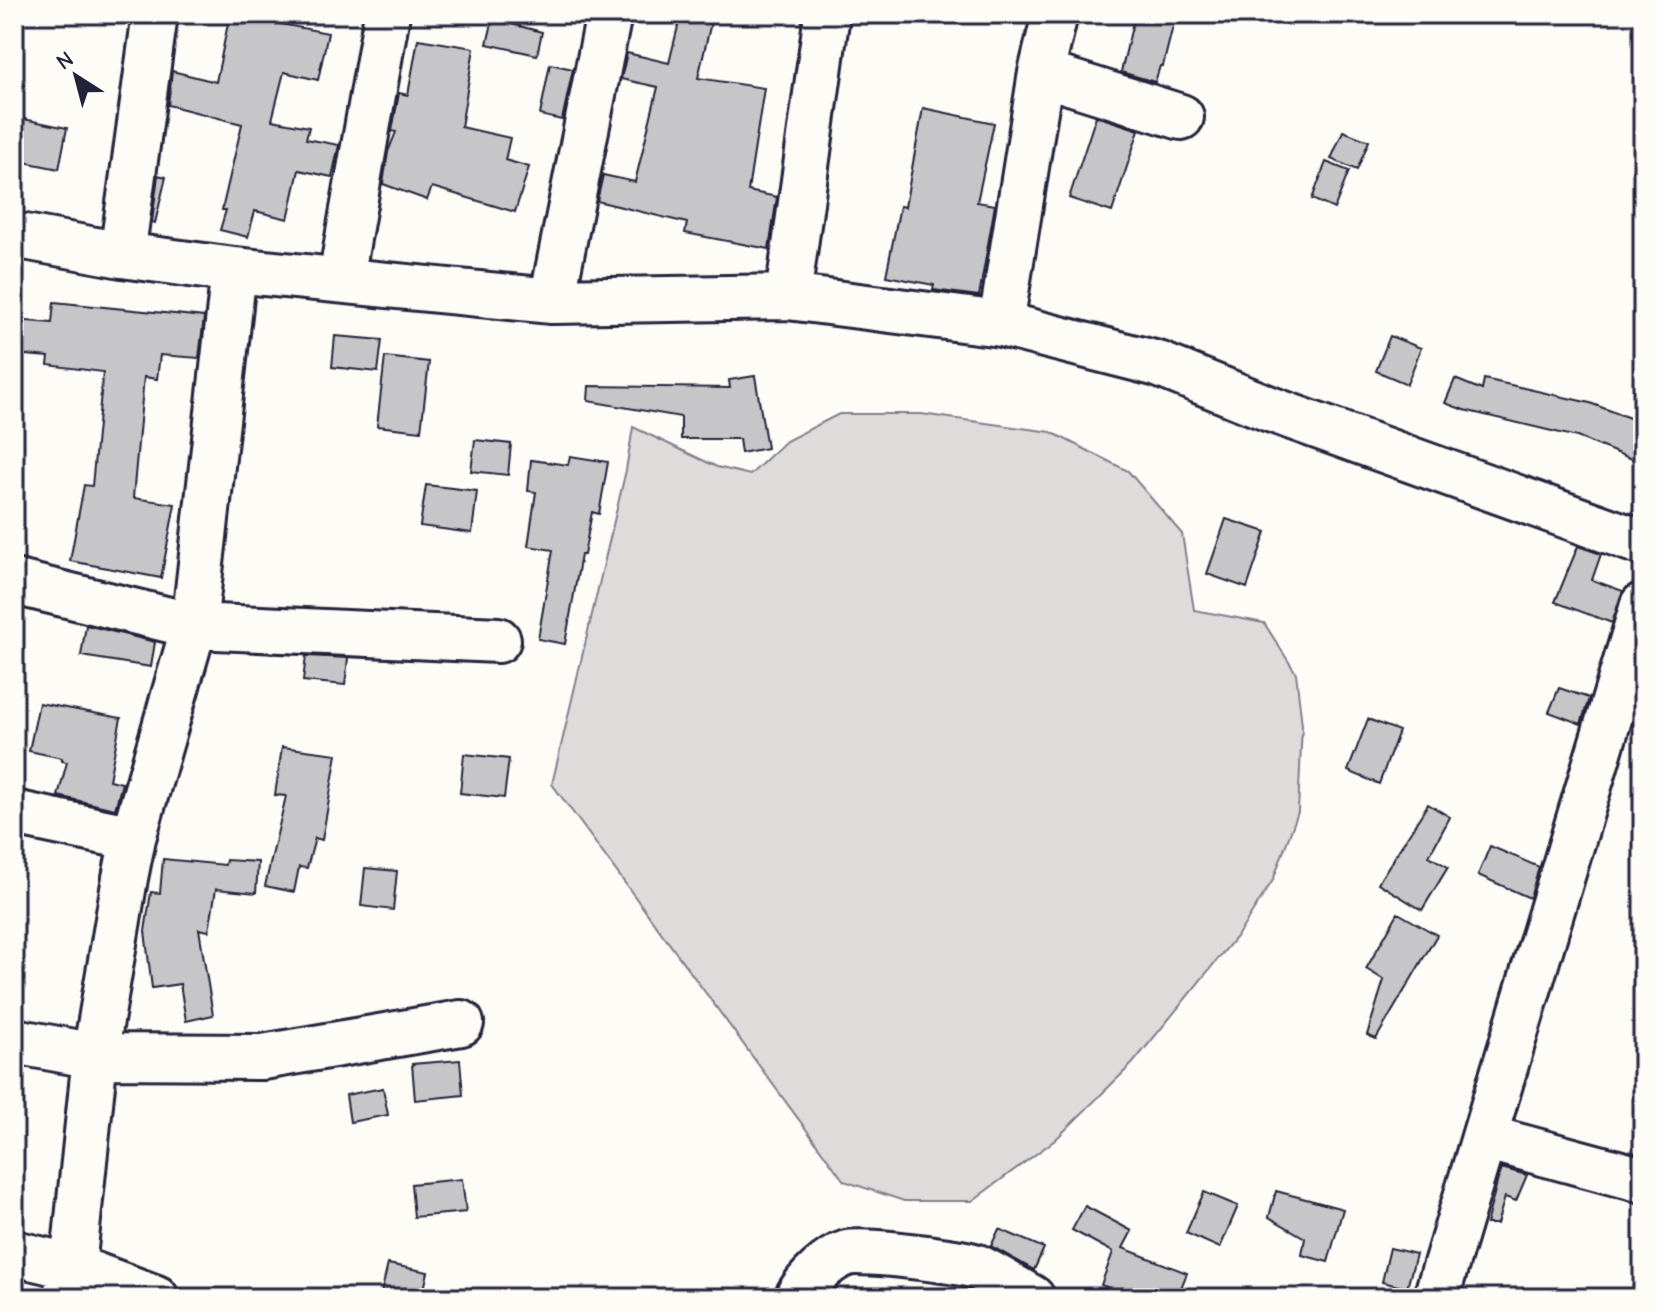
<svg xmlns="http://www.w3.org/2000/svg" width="1657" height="1312" font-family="'Comic Neue',sans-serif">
<rect width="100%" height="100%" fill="#fdfcf7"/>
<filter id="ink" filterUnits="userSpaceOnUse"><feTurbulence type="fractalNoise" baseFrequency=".0125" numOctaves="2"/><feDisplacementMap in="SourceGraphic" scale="16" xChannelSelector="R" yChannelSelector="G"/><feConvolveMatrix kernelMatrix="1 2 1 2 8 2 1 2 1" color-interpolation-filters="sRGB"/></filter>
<g filter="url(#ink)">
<path fill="#dddcdb" stroke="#807f8b" stroke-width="2" d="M 839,414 L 921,414 L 1051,432 L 1128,471 L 1182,534 L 1194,610 L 1264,623 L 1296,673 L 1302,725 L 1298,812 L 1273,880 L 1240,932 L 1133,1063 L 1055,1140 L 972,1201 L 904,1201 L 844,1181 L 552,784 L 626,470 L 633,427 L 717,467 L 750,475 L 786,441 Z"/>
<path fill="#c6c6c8" stroke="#22223b" stroke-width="2" d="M 230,14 L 328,33 L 318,80 L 284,72 L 272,120 L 309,127 L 306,139 L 339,145 L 332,177 L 299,170 L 288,219 L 255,211 L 248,237 L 220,230 L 226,210 L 222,210 L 242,124 L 168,105 L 172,71 L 216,82 Z
M 681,14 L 713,14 L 698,78 L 764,88 L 748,191 L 777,197 L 769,249 L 685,233 L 687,223 L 597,201 L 603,175 L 635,182 L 658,87 L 621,79 L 627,53 L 669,63 Z
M 1135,14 L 1155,14 L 1175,18 L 1163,66 L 1160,66 L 1155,82 L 1121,72 Z
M 493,19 L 542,32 L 537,55 L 487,44 Z
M 418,39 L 474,48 L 461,127 L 510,138 L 505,160 L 529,167 L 515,212 L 432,187 L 427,200 L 383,184 L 388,152 L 396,132 L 392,131 L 399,93 L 408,95 Z
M 550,64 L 573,69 L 562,120 L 540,115 Z
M 923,108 L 994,123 L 977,202 L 995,205 L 979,296 L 933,290 L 934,285 L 886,276 L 900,206 L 905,207 Z
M 1096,116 L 1139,130 L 1112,212 L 1069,198 Z
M 14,117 L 67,128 L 59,169 L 14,160 Z
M 1343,131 L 1369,141 L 1357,170 L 1331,159 Z
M 1326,162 L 1349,171 L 1334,209 L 1312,199 Z
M 158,175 L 166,177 L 155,223 L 152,222 Z
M 54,302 L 204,317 L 199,358 L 160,355 L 157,379 L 144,377 L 133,498 L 175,504 L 161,578 L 70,561 L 84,485 L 92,486 L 103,372 L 48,365 L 49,357 L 14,354 L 14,320 L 52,323 Z
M 335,336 L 382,340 L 378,372 L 332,367 Z
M 1390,336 L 1421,348 L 1407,384 L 1376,371 Z
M 385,357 L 429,362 L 421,431 L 377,426 Z
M 755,376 L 767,448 L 741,453 L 739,439 L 681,439 L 681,417 L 588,401 L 589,386 L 730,388 L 729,380 Z
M 1455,379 L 1482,390 L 1484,379 L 1590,403 L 1643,423 L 1643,445 L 1637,461 L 1577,437 L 1464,410 L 1445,403 Z
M 475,440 L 511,444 L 508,475 L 471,471 Z
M 570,456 L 608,462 L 599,514 L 592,512 L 584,555 L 581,555 L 565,644 L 538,639 L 553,550 L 528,546 L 536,492 L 528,491 L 531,460 L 568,465 Z
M 426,485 L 477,491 L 472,533 L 420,526 Z
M 1226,519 L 1266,532 L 1247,588 L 1207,574 Z
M 1578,546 L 1601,554 L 1592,580 L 1623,591 L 1612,623 L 1555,602 Z
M 86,625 L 155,642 L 151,667 L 81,656 Z
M 306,656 L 348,658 L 345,685 L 303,681 Z
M 1559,688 L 1589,698 L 1581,724 L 1549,712 Z
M 39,703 L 121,718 L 109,780 L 122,783 L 115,809 L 58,796 L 67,762 L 62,761 L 62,758 L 29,751 Z
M 1368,719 L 1399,731 L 1379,784 L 1348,771 Z
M 282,747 L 337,754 L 322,840 L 315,838 L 307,868 L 299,867 L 294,892 L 265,886 L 286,796 L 275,795 Z
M 464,754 L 509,759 L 504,798 L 460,793 Z
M 1428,804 L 1450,817 L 1429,856 L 1448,867 L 1422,910 L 1378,883 Z
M 1490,846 L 1539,867 L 1530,898 L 1478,875 Z
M 163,859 L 225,865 L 226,860 L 258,862 L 256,893 L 216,889 L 209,931 L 199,929 L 213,1015 L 186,1021 L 180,984 L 152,988 L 145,931 L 151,892 L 160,893 Z
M 365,868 L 397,871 L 393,910 L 361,906 Z
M 1398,913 L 1437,935 L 1376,1039 L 1367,1035 L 1384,980 L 1366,969 Z
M 460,1060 L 463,1095 L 415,1100 L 412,1064 Z
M 383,1088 L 388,1115 L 350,1122 L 346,1095 Z
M 1501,1168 L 1527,1175 L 1516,1201 L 1505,1197 L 1497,1224 L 1486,1224 Z
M 462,1179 L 466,1212 L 414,1217 L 411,1184 Z
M 1276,1191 L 1343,1209 L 1328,1262 L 1302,1255 L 1305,1238 L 1269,1217 Z
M 1204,1192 L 1238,1206 L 1220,1248 L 1186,1233 Z
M 1085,1206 L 1132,1231 L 1123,1248 L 1187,1273 L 1177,1298 L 1135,1298 L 1101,1285 L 1113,1252 L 1072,1230 Z
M 999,1229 L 1044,1248 L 1034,1270 L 991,1246 Z
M 1390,1248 L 1416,1254 L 1407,1288 L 1382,1282 Z
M 388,1264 L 428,1272 L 422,1298 L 380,1298 Z"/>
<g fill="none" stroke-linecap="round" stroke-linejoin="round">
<g stroke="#22223b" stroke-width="50">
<path id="minor" d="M 1041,73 L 1181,117
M 14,235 L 122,255 L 234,270 L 552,301 L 788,297 L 1001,324 L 1158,364 L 1270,409 L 1643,543
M 122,255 L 155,14
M 341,279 L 387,14
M 788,297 L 827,14
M 552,301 L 609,14
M 1001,324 L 1041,73 L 1055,14
M 14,582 L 194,626 L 498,640
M 14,813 L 133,838
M 14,1041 L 95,1056 L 263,1057 L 461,1023
M 1484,1137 L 1643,1180
M 14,1253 L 73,1267 L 156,1298
M 65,1298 L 73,1267 L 95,1056 L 125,878 L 133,838 L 194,626 L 234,270
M 797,1298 C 806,1281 828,1259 847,1253 C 863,1249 962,1261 977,1267 C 996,1276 1014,1288 1032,1298
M 1436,1298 L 1643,605"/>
</g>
<use href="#minor" stroke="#fdfcf7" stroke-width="44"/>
</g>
</g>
<rect width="1657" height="1312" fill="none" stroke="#fdfcf7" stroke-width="48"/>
<rect x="24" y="24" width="1609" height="1264" fill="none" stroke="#22223b" stroke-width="3" filter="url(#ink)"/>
<g transform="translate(76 76) rotate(324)" stroke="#fdfcf7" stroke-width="6" paint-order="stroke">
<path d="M0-6L14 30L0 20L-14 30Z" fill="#22223b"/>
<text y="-12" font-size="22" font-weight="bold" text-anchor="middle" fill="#22223b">N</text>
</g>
</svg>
